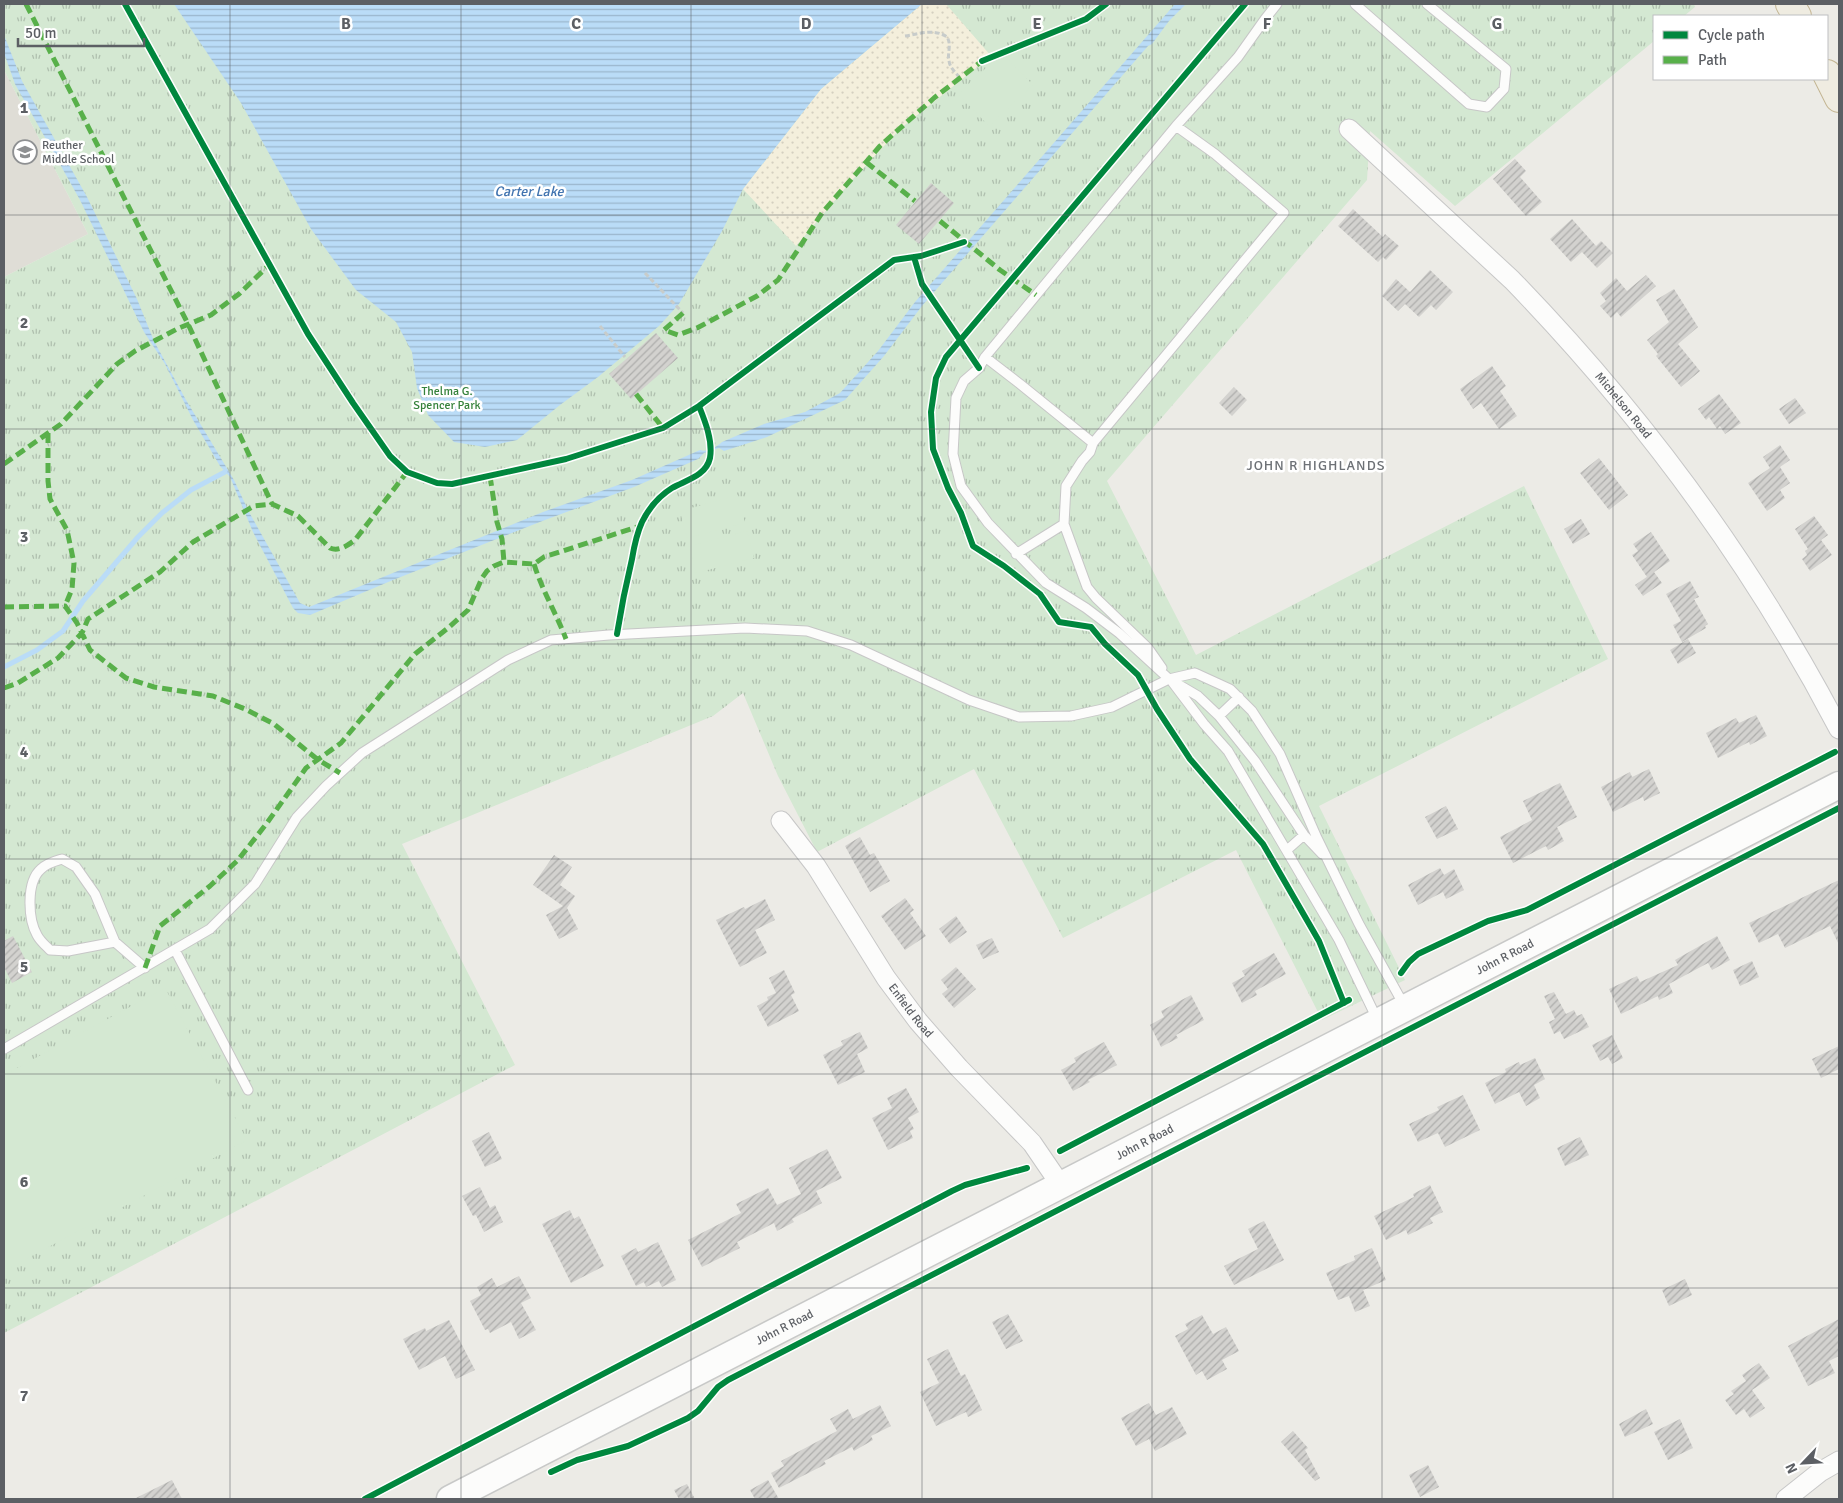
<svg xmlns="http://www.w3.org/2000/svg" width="1843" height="1503" font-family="Signika,sans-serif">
<defs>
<pattern id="grass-tufts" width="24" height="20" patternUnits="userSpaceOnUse" patternTransform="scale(1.25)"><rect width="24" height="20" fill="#d4e8d2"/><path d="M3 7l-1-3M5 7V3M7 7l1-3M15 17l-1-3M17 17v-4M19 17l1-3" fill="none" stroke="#afbfae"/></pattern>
<pattern id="sand-dots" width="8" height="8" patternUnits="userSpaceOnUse" patternTransform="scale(1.25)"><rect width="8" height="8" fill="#f4efdc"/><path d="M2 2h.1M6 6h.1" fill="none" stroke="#d4cfc0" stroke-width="1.8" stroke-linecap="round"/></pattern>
<pattern id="water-rules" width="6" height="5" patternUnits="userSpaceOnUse" patternTransform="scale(1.25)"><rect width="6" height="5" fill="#badcf7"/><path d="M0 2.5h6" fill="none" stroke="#9ab6cc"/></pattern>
<pattern id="building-hatch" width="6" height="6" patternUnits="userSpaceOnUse" patternTransform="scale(1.25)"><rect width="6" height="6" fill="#d3d2cf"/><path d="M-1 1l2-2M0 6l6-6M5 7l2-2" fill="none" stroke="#aeaeac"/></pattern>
</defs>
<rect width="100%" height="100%" fill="#ecebe6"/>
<path fill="#dfddd6" d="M 4,70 L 88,234 L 4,277 Z"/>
<path fill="url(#grass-tufts)" d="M 4,4 L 1694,4 L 1695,7 L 1684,16 L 1654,16 L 1654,41 L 1455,206 L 1370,131 L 1367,180 L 1107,481 L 1196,655 L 1524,486 L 1608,659 L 1319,806 L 1405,980 L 1322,1020 L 1236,850 L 1063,938 L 974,769 L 817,852 L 778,776 L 743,693 L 713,716 L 402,844 L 515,1065 L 4,1333 L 4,277 L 88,234 L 4,70 Z"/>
<path fill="url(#sand-dots)" d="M 922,4 L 946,4 L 991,56 L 901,128 L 853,179 L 796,246 L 743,189 L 821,89 Z"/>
<path fill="#d4e8d2" d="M 1002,53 L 1033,85 L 989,126 L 958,94 Z
M 738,495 L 745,523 L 687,538 L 680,511 Z
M 747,531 L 754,558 L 696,573 L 689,546 Z
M 165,988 L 247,1140 L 4,1271 L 4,1075 Z"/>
<path fill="url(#water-rules)" d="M 174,4 L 922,4 L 821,89 L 743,189 L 722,231 L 679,304 L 659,326 L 598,377 L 560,405 L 517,440 L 485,447 L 454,442 L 428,415 L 417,388 L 412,352 L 396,322 L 356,290 L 311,229 L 241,103 Z
M 1175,4 L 1186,4 L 1169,21 L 1152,44 L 1148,46 L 922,306 L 884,356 L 845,400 L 767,437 L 724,451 L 719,448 L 704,453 L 698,459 L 634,487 L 545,520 L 393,580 L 310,615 L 298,613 L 293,608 L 253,532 L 230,477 L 220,466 L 193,420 L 165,364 L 144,332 L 80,200 L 15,84 L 4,53 L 4,35 L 22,81 L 87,197 L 137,299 L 154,341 L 186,400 L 234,480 L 249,512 L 300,603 L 309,607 L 543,512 L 632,480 L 700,450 C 706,453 717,447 722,442 L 764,424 L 805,412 L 840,393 L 878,351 L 915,302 Z"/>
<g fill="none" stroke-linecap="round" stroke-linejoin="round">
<path stroke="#badcf7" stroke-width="5" d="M 4,667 L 37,650 L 63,631 L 83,601 L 138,537 L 162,513 L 191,490 L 225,472"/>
</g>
<path fill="url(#building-hatch)" d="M 1515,159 L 1526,171 L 1520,177 L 1542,202 L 1526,216 L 1493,179 Z
M 931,183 L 954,203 L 919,244 L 896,225 Z
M 1353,209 L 1383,237 L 1385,234 L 1399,246 L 1386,260 L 1383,257 L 1378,262 L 1338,226 Z
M 1572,219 L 1596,246 L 1601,241 L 1613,253 L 1597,268 L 1582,252 L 1571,262 L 1550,239 Z
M 1430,270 L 1453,292 L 1436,310 L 1431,305 L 1419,317 L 1405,304 L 1398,311 L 1382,296 L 1396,279 L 1410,292 Z
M 1646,275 L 1656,286 L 1621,317 L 1617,312 L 1611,318 L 1600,306 L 1606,301 L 1600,293 L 1616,278 L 1627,291 Z
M 1674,289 L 1698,327 L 1678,344 L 1700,371 L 1681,387 L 1656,356 L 1658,354 L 1647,340 L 1669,322 L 1656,300 Z
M 656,333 L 678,358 L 631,399 L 609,374 Z
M 1492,366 L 1506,386 L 1500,391 L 1517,416 L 1499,429 L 1481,403 L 1473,409 L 1460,389 Z
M 1234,387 L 1247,400 L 1232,416 L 1219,403 Z
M 1719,394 L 1741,423 L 1725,434 L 1720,426 L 1717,429 L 1709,417 L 1706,420 L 1698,409 Z
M 1795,398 L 1806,413 L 1789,424 L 1779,409 Z
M 1780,445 L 1790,460 L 1780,467 L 1790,483 L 1780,490 L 1785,498 L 1767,511 L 1748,483 L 1770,468 L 1763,457 Z
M 1599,458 L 1628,495 L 1609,510 L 1580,473 Z
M 1814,516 L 1828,535 L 1821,540 L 1832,555 L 1810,571 L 1802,559 L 1807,555 L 1805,551 L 1808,549 L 1795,529 Z
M 1581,519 L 1590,534 L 1573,544 L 1564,529 Z
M 1651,532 L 1670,561 L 1647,577 L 1632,555 L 1638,551 L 1633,544 Z
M 1654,572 L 1662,583 L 1643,596 L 1635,585 Z
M 1690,581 L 1699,597 L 1694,599 L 1708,624 L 1705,626 L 1706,628 L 1682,642 L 1673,625 L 1681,621 L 1666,594 Z
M 1688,639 L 1696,653 L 1678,664 L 1670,650 Z
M 1756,715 L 1767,736 L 1750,745 L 1749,742 L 1718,758 L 1706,733 L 1736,718 L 1739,723 Z
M 1649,769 L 1660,793 L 1644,801 L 1643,797 L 1613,812 L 1601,787 L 1630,772 L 1632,777 Z
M 1560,783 L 1577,817 L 1557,827 L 1564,841 L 1548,850 L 1546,846 L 1513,863 L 1500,837 L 1532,820 L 1523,801 Z
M 1446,806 L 1458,829 L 1437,839 L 1425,817 Z
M 860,837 L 870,855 L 874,853 L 890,881 L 870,892 L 845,846 Z
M 554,855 L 572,867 L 560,885 L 575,896 L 567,908 L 578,929 L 559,939 L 546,915 L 563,906 L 533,885 Z
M 1440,868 L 1444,875 L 1454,869 L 1464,890 L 1446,899 L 1443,892 L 1418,905 L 1408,885 Z
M 1839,880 L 1839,945 L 1830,926 L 1785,948 L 1778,934 L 1759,943 L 1749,923 Z
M 905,898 L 914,910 L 910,913 L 926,936 L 905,950 L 881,916 Z
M 765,899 L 775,920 L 755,930 L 767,953 L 740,967 L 716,920 L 744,907 L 745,909 Z
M 956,916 L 967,932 L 950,944 L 939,929 Z
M 13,936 L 32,972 L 12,983 L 4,967 L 4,941 Z
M 1717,936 L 1730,960 L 1712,970 L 1708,963 L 1669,984 L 1673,993 L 1659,1000 L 1658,996 L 1621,1014 L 1609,989 L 1637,976 L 1640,982 L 1678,965 L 1675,960 Z
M 992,938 L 999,952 L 983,959 L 976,945 Z
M 1274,953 L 1286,974 L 1255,991 L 1257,995 L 1242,1003 L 1232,983 L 1245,976 L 1242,971 Z
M 1752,961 L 1759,977 L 1740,986 L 1733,970 Z
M 956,967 L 976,989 L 954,1008 L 942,994 L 948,989 L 941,980 Z
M 784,970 L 795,993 L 791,995 L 799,1011 L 768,1027 L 757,1006 L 768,1000 L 767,997 L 776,993 L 769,978 Z
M 1554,992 L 1566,1014 L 1574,1010 L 1577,1016 L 1582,1014 L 1589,1027 L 1564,1039 L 1560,1031 L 1554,1034 L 1549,1022 L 1555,1019 L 1544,996 Z
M 1191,995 L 1204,1020 L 1176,1035 L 1178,1038 L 1161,1047 L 1150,1025 L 1164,1017 L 1161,1011 Z
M 860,1032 L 868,1048 L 857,1054 L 865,1072 L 838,1085 L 823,1055 L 843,1045 L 841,1041 Z
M 1612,1035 L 1623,1058 L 1612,1064 L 1608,1057 L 1600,1061 L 1592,1045 Z
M 1104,1042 L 1117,1065 L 1088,1080 L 1090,1082 L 1073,1091 L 1061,1070 L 1076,1062 L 1074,1058 Z
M 1839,1046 L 1839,1069 L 1821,1078 L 1812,1059 Z
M 1535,1058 L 1545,1079 L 1534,1085 L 1540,1098 L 1526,1106 L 1519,1092 L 1495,1104 L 1485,1083 L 1506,1072 L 1505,1069 L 1519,1062 L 1520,1065 Z
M 906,1088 L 919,1112 L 908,1118 L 914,1129 L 910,1131 L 913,1138 L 888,1150 L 872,1118 L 892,1108 L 887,1098 Z
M 1463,1095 L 1480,1130 L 1445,1147 L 1438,1133 L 1418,1142 L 1409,1124 L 1439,1110 L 1437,1107 Z
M 489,1132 L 502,1159 L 485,1167 L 472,1141 Z
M 1580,1137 L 1589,1155 L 1565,1166 L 1557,1148 Z
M 827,1149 L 842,1178 L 816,1191 L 822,1203 L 792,1219 L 794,1222 L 777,1231 L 774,1223 L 737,1242 L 740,1248 L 702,1267 L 688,1240 L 741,1213 L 736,1204 L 768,1188 L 777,1205 L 801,1194 L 789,1168 Z
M 1430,1185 L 1443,1212 L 1430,1218 L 1433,1223 L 1408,1235 L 1406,1230 L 1386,1240 L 1374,1216 L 1414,1197 L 1413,1194 Z
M 480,1187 L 490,1208 L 495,1205 L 503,1222 L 484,1232 L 476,1215 L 473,1216 L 462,1196 Z
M 570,1210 L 574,1219 L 579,1216 L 604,1266 L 571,1283 L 542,1224 Z
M 1264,1221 L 1284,1260 L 1234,1285 L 1224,1266 L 1258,1249 L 1248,1229 Z
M 658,1242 L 676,1280 L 662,1287 L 659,1281 L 646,1287 L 644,1282 L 636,1286 L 621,1256 L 636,1248 L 638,1252 Z
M 1372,1248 L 1386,1280 L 1363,1290 L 1370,1306 L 1355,1312 L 1349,1296 L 1338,1300 L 1326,1273 L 1355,1260 L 1354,1256 Z
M 519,1276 L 531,1298 L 521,1303 L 536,1330 L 519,1339 L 511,1322 L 490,1333 L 488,1329 L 485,1330 L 470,1301 L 481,1295 L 477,1287 L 492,1278 L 497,1287 Z
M 1685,1279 L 1692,1295 L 1669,1306 L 1662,1290 Z
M 1008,1314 L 1023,1341 L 1006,1349 L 992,1322 Z
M 1202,1315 L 1213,1334 L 1226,1327 L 1239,1351 L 1222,1360 L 1227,1369 L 1207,1380 L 1202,1371 L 1196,1375 L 1175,1336 L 1188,1329 L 1185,1324 Z
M 1839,1319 L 1839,1356 L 1829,1361 L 1835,1373 L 1808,1386 L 1788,1346 Z
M 449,1320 L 475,1370 L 456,1379 L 445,1356 L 419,1370 L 403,1339 L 425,1328 L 426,1331 Z
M 948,1349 L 961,1376 L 965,1374 L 982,1410 L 968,1417 L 966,1412 L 936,1426 L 920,1392 L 939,1383 L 927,1359 Z
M 1759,1363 L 1770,1378 L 1752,1390 L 1765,1408 L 1750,1418 L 1744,1409 L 1736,1415 L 1725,1400 L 1734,1394 L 1731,1391 L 1746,1381 L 1742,1375 Z
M 1149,1403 L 1156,1415 L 1172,1407 L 1187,1434 L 1155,1451 L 1149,1439 L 1136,1446 L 1121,1418 Z
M 880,1405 L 891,1426 L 871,1436 L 873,1440 L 854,1451 L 852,1447 L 824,1461 L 826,1464 L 779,1488 L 771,1473 L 784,1466 L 781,1461 L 837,1431 L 830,1419 L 848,1409 L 853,1419 Z
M 1646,1409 L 1653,1424 L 1625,1437 L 1619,1424 Z
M 1680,1419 L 1693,1448 L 1668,1460 L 1654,1432 Z
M 1293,1431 L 1308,1448 L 1305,1450 L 1320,1478 L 1315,1481 L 1281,1442 Z
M 1428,1465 L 1439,1487 L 1420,1497 L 1409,1475 Z
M 172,1480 L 182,1499 L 134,1499 Z
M 768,1480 L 779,1499 L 755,1499 L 750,1490 Z
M 687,1484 L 695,1499 L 679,1499 L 674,1490 Z"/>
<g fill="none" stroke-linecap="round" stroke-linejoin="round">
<g stroke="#c7c7c7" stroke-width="11">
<path id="lane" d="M 1355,4 L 1469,104 L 1487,107 L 1504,89 L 1506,69 L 1427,4
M 1176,126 L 1238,57 L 1265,19 L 1277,4
M 985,357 L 1020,384 L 1093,443 L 1090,452 L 1082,461 L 1066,486 L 1064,524 L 1087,587 L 1096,598 L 1148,648 L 1162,668
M 1093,443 L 1284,213 L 1215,154 L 1176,126 L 985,357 L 979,368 L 964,381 L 956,398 L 953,454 L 961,486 L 988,523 L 1046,583 L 1086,608 L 1119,633 L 1169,679 L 1198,696 L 1219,716 L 1255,761 L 1304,835 L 1322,854
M 1016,554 L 1064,524
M 1173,683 L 1204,724 L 1228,751 L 1339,940 L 1377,1019
M 1219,716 L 1239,697
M 1287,850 L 1304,835
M 115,942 L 95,894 L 76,867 L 62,859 C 55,861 47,863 41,869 C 26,882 28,919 37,935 C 40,941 46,946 50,950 L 68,951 L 115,942 L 145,968
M 175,950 L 248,1090
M 4,1049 L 210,929 L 255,884 L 297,817 L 326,786 L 362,753 L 508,660 L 551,640 L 609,635 L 745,628 L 807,631 L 851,645 L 969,700 L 1019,717 L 1071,716 L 1112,707 L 1169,679 L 1195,673 L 1230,689 L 1252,711 L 1280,754 L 1317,838 L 1359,924 L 1405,1007"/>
</g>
<g stroke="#c7c7c7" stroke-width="21">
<g id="street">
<path id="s1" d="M 1349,129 L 1512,280 C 1641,413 1753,565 1839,729"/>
<path id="s2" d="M 781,821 L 816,866 L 886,978 L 918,1021 L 959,1068 L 1032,1143 L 1060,1184"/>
<path d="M 1786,1499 L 1820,1472 L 1839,1461"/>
</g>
</g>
<g stroke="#c8c9c8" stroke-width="29">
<g id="secondary">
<path id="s3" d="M 450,1499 L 1839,785"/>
</g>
</g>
<g stroke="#c4b693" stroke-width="30">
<path id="highway" d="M 1790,4 L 1797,16
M 1827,74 L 1839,98"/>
</g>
<path stroke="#c8ccca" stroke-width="3" stroke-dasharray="5 2.5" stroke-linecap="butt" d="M 905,36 C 919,34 934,28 947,37 C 952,45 947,53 949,61 C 950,68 956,73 960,78
M 645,273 L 683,313
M 600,326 L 625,357"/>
<use href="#lane" stroke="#fcfcfb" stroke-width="9"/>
<use href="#street" stroke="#fcfcfb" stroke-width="19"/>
<use href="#secondary" stroke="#fcfcfb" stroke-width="26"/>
<use href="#highway" stroke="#efece1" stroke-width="28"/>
<path stroke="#58b04a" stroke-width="5" stroke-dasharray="10 5" stroke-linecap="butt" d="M 26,4 L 188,324 L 272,504
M 866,162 L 915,201
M 940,221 L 1000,270 L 1036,295
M 683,313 L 664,330 L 678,335 L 697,328 L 757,296 L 778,280 L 822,213 L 880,146 L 934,98 L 982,61
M 636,394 L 663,428
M 48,433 L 48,481 L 50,499 L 67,530 L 74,563 L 72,589 L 65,606
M 4,464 L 61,424 L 117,364 L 135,351 L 179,328 L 211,315 L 239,294 L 269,265
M 490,476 L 497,522 L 502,539 L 504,562
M 534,564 C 542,590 556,613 566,639
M 4,607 L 65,606 L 77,623 L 90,650 L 126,678 L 154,687 L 213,696 L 245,709 L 274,724 L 317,759 L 340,773
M 4,688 L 18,683 L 58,658 L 82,633 L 88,619 L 160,572 L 193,542 L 254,506 L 272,504 L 298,516 L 330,548 C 339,552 348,545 355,540 L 407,472
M 145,968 L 160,926 L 210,886 L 238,860 L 267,823 L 306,768 L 341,743 L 415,654 L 448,628 L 468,610 L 482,578 L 487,571 L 494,566 L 504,562 L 534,564 L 544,557 L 640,526"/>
<g stroke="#fff" stroke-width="9">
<path id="cycleway" d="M 125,4 L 308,334 L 353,403 L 390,456 L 407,472 L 437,483 L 452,484 L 566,459 L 663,428 L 699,406 L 894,260 L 921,256 L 964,242
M 1245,4 L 946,357 L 936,378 L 931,412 L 933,449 L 948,488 L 961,513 L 973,546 L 1004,566 L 1040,594 L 1059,622 L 1091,627 L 1105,644 L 1138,675 L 1157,709 L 1190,759 L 1263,844 L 1319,941 L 1344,1003
M 982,61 L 1086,19 L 1106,4
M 914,257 L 922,284 L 979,368
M 617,634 C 621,609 626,584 632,559 C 634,547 637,533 642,522 C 649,508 659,496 672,488 C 686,480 706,476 710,458 C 713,441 705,421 699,406
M 1401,973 L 1409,962 L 1418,954 L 1488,921 L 1527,910 L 1835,752
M 1060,1151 L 1349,1000
M 551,1472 L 577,1460 L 628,1446 L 688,1418 L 698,1411 L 718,1387 L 728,1380 L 1839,808
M 365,1499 L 952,1191 L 965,1185 L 1027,1168"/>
</g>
<use href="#cycleway" stroke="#00873e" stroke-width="6"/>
</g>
<path fill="none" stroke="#5c5f64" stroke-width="1" stroke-opacity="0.55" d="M 230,4 L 230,1499M 461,4 L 461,1499M 691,4 L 691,1499M 922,4 L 922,1499M 1152,4 L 1152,1499M 1382,4 L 1382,1499M 1613,4 L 1613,1499M 4,215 L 1839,215M 4,429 L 1839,429M 4,644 L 1839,644M 4,859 L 1839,859M 4,1074 L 1839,1074M 4,1288 L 1839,1288"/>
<defs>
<g id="school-ring" transform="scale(1.25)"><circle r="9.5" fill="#fff" stroke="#8e9092" stroke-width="1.5"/><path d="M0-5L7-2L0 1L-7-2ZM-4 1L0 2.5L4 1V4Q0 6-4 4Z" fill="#8e9092"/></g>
</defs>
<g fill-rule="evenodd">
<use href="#school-ring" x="25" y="152"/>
</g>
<g text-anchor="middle" stroke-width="5" stroke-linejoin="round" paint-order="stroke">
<g font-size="12" fill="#5c5f64" stroke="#fff" text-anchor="start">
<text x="42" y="149">Reuther<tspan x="42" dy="14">Middle School</tspan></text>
</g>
<g font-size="12" fill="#35823b" stroke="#fff">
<text x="447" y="395">Thelma G.<tspan x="447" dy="14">Spencer Park</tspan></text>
</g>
<g font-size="12" fill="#5c5f64" stroke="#fff">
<text dy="4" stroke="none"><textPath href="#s1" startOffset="390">Michelson Road</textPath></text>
<text dy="4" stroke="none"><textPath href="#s3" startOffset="1186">John R Road</textPath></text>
<text dy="4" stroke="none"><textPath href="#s2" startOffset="230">Enfield Road</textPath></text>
<text dy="4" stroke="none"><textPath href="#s3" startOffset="781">John R Road</textPath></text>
<text dy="4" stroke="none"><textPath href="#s3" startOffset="376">John R Road</textPath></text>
</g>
<g font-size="14" font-style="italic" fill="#4174b0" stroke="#fff">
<text x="529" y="196">Carter Lake</text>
</g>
<g font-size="14" letter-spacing="1" fill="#6d7176" stroke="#fff">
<text x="1316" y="470">JOHN R HIGHLANDS</text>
</g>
</g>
<g font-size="16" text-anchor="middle" font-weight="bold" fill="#5c5f64" stroke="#fff" stroke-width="5" stroke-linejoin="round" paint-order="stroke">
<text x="346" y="29">B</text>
<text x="576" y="29">C</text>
<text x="806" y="29">D</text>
<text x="1037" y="29">E</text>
<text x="1267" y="29">F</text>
<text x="1497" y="29">G</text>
<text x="24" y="113">1</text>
<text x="24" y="328">2</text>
<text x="24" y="542">3</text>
<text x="24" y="757">4</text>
<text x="24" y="972">5</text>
<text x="24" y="1187">6</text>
<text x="24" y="1401">7</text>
</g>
<rect width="1843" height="1503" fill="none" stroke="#5c5f64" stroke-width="10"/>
<rect x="1653" y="15" width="175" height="65" fill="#ffffff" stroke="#bebfc1"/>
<rect x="1663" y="31" width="25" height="8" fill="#00873e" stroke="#bebfc1"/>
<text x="1698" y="40" font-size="15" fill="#5c5f64">Cycle path</text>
<rect x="1663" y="56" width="25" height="8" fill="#58b04a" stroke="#bebfc1"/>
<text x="1698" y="65" font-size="15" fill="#5c5f64">Path</text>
<g transform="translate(1803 1463) rotate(245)" stroke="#ffffff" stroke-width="4" paint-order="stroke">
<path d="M0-4L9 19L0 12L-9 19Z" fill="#5c5f64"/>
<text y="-8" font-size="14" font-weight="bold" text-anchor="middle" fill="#5c5f64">N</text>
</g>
<path d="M18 38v8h126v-8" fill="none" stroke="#5c5f64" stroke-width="2.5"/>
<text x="25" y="38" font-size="15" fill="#5c5f64" stroke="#ffffff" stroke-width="4" paint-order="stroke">50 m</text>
</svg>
